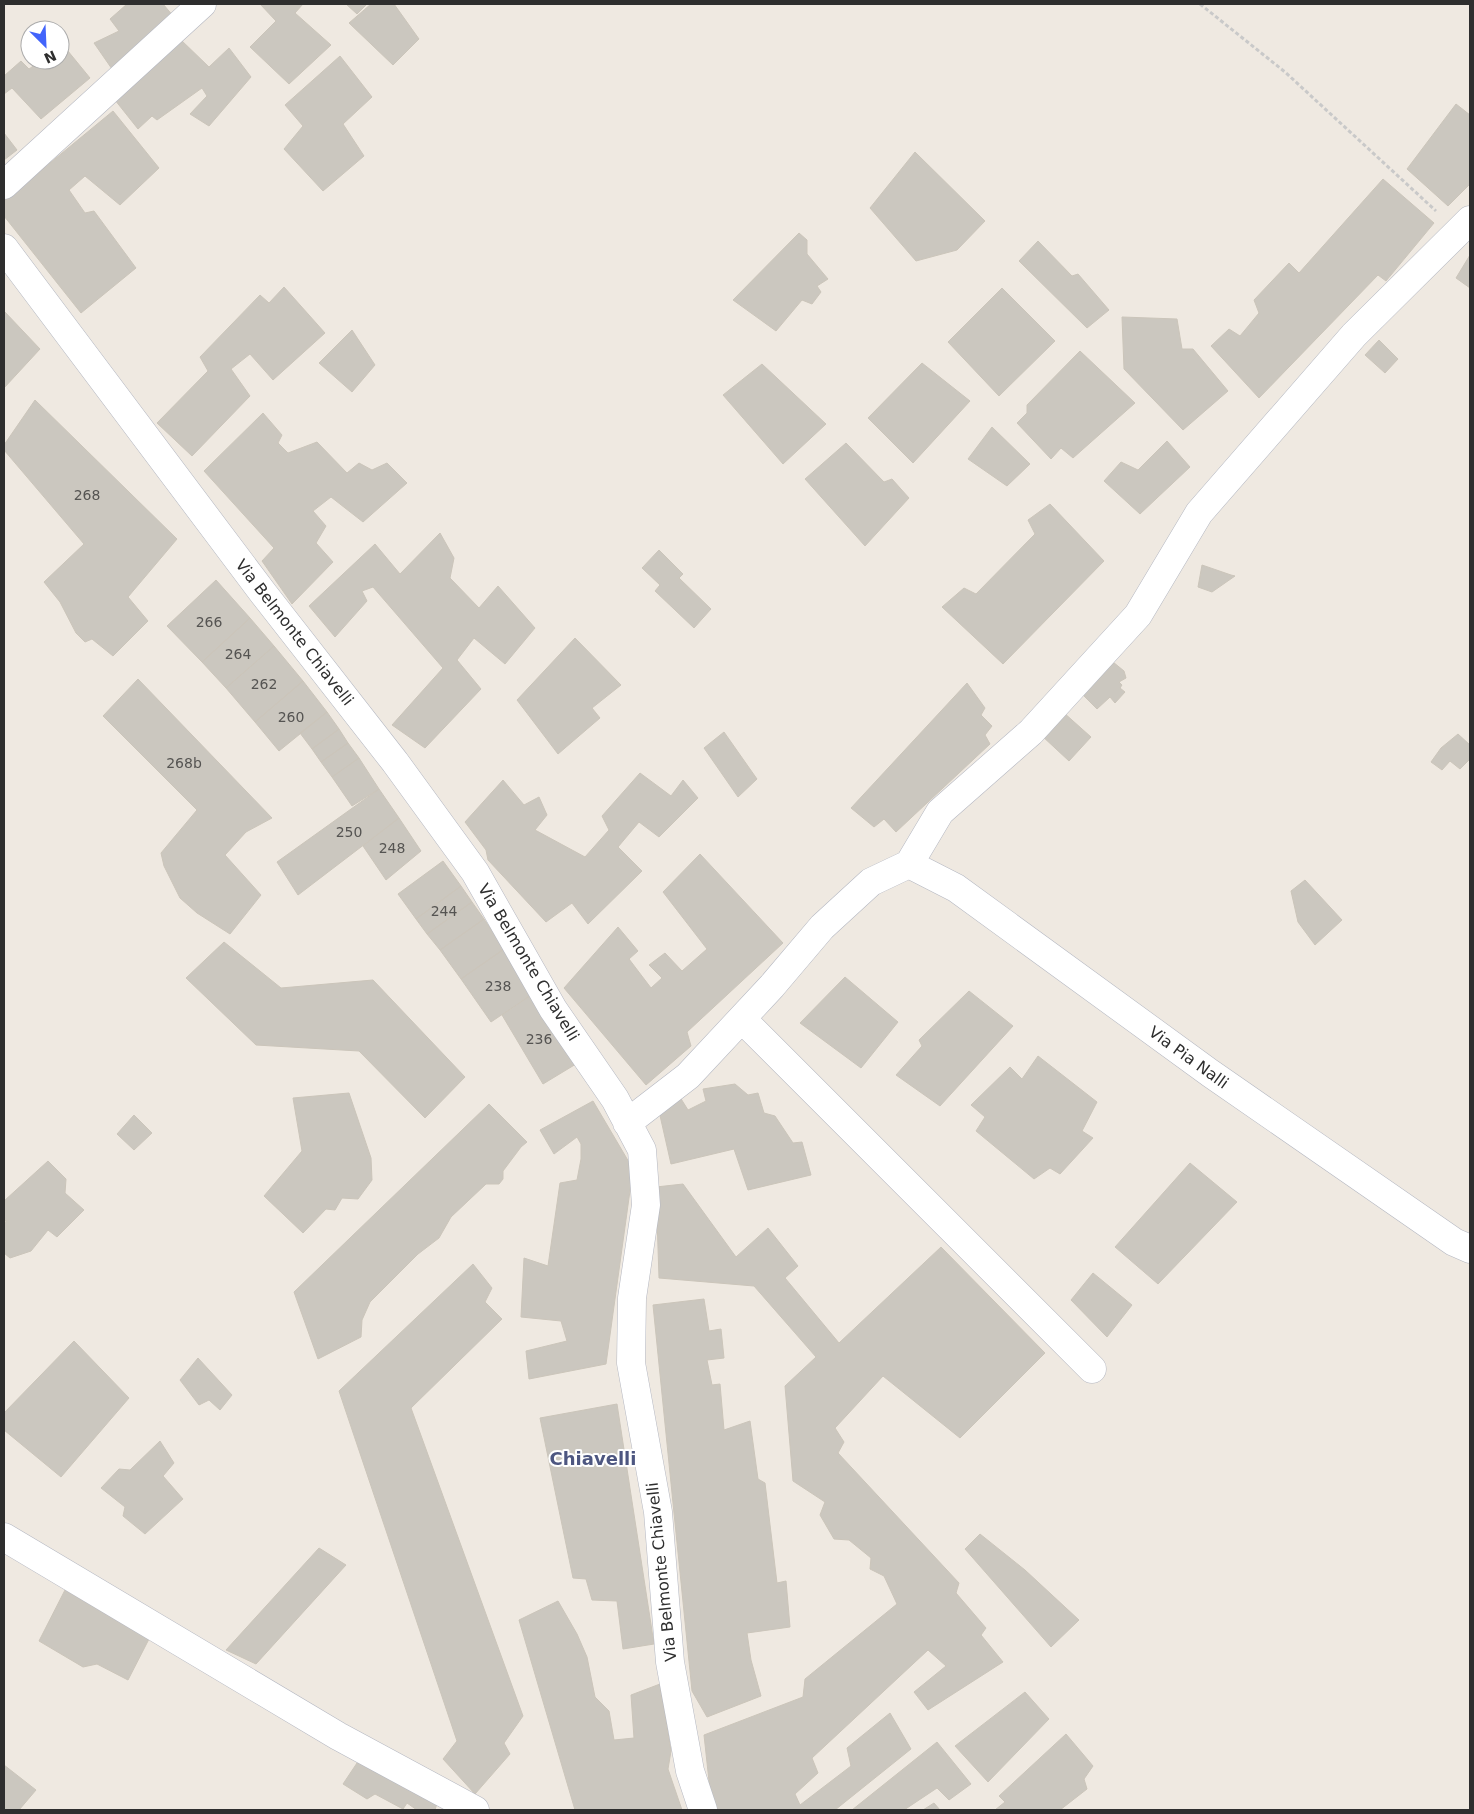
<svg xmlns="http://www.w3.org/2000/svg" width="1474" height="1814" font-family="'DejaVu Sans',sans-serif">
<rect width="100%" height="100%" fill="#efe9e1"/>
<path fill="#cbc7bf" stroke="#cbc5ba" d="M 127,4 L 163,4 L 174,17 L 112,69 L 94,43 L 119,31 L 110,19 Z
M 260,4 L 303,4 L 295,13 L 331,45 L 289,84 L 250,47 L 276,21 Z
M 346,4 L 367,4 L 357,14 Z
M 371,4 L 394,4 L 419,39 L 393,65 L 349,23 Z
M 180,39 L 209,67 L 229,48 L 251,77 L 209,126 L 190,114 L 207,96 L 202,88 L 157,120 L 152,116 L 138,129 L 115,100 Z
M 63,45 L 90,78 L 41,119 L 12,88 L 4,94 L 4,76 L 21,61 L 29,69 L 42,60 L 60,60 L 60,47 Z
M 340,56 L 372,97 L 343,124 L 364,156 L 323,191 L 284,149 L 303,126 L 285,105 Z
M 1456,104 L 1470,115 L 1470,184 L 1448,206 L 1407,169 Z
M 113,111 L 159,168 L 120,205 L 85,176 L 69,190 L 85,213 L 94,211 L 136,268 L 81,313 L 4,216 L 4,201 Z
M 4,133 L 17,150 L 4,160 Z
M 915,152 L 985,221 L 957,250 L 916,261 L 870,208 Z
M 1383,179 L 1434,223 L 1386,281 L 1378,275 L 1259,398 L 1211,346 L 1229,329 L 1240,336 L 1259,313 L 1254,300 L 1289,263 L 1299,273 Z
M 799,233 L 807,240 L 807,254 L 828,279 L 817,286 L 821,292 L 812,304 L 802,300 L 776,331 L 733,300 Z
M 1038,241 L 1072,276 L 1078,274 L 1109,310 L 1087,328 L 1019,261 Z
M 1470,255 L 1470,288 L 1456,278 Z
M 284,287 L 325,333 L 273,380 L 250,354 L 231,369 L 250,396 L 192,456 L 157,423 L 208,371 L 200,357 L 260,295 L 269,303 Z
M 1002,288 L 1055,341 L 999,396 L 948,342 Z
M 4,311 L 40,349 L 4,388 Z
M 1122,317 L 1177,319 L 1182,349 L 1193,349 L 1228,391 L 1183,430 L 1124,369 Z
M 352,330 L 375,365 L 352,392 L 319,363 Z
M 1379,340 L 1398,359 L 1385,373 L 1365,355 Z
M 1080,351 L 1135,403 L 1073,458 L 1061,448 L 1051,459 L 1017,423 L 1027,413 L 1027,405 Z
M 922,363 L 970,401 L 913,463 L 868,418 Z
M 762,364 L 826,424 L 783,464 L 723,395 Z
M 35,400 L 177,539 L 128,597 L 148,621 L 113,656 L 92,639 L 85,642 L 76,633 L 60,602 L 44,582 L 84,544 L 4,450 L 4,445 Z
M 263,413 L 282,435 L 278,443 L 288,453 L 317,442 L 347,473 L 359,463 L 372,470 L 387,463 L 407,483 L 363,522 L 331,497 L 313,511 L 326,526 L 316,543 L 333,562 L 292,604 L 262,561 L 274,548 L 204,471 Z
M 992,427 L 1030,464 L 1007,486 L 968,459 Z
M 1167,441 L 1190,467 L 1140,514 L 1104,481 L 1121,462 L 1138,470 Z
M 846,443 L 884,482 L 892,479 L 909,498 L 865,546 L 805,479 Z
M 1050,504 L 1104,561 L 1003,664 L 942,607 L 964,588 L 976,594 L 1035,534 L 1028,520 Z
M 440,533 L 454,558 L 450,578 L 479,608 L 498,586 L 535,628 L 505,664 L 474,638 L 457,660 L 481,689 L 425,748 L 392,725 L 443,668 L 373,587 L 362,591 L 367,601 L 335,637 L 309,606 L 375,544 L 400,574 Z
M 659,550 L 683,574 L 679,578 L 711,609 L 694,628 L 655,591 L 660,585 L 642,568 Z
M 1202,565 L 1231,575 L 1235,576 L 1212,592 L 1198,587 Z
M 216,580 L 250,618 L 202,662 L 167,626 Z
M 250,618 L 274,646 L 226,688 L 202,662 Z
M 575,638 L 621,685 L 592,708 L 600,718 L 558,754 L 517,700 Z
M 274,646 L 303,681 L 255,722 L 226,688 Z
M 1113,662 L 1124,671 L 1126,678 L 1119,682 L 1122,685 L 1120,688 L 1125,692 L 1115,703 L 1110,697 L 1097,709 L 1081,693 Z
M 138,679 L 272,818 L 246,832 L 225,855 L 261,895 L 230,934 L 197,913 L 180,898 L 164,866 L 161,853 L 197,810 L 103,716 Z
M 303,681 L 327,712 L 279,751 L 255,722 Z
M 967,683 L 985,708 L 981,715 L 992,726 L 985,735 L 990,744 L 896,832 L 884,819 L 874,827 L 851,808 Z
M 327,712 L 339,729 L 312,749 L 300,733 Z
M 1063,712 L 1091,737 L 1069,761 L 1041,735 Z
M 339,729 L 348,743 L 321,762 L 312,749 Z
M 724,732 L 757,779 L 738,797 L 704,748 Z
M 1458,734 L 1470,745 L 1470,759 L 1460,769 L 1450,761 L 1442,770 L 1431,762 L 1441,748 Z
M 348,743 L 359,758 L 332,777 L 321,762 Z
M 359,758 L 379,789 L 352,806 L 332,777 Z
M 640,773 L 671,796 L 683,780 L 698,798 L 659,837 L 639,822 L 618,847 L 642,871 L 588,924 L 572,903 L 546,922 L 488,860 L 486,850 L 465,822 L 503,780 L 524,805 L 539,797 L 547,815 L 535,830 L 585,857 L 609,830 L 602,816 Z
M 379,789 L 399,818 L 298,895 L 277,862 Z
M 399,818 L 421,851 L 386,880 L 363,846 Z
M 700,854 L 783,943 L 687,1032 L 691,1046 L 646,1085 L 564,988 L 618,927 L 638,951 L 629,959 L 651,988 L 662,978 L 649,965 L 665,953 L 682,971 L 707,949 L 663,892 Z
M 443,861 L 461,886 L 416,919 L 398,894 Z
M 1305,880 L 1342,920 L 1315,945 L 1298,922 L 1291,891 Z
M 461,886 L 472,902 L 427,934 L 416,919 Z
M 472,902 L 484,919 L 440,950 L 427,934 Z
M 484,919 L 504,949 L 461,979 L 440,950 Z
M 224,942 L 281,988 L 373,980 L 465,1077 L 425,1118 L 359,1051 L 256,1045 L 186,978 Z
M 504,949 L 534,993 L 491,1022 L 461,979 Z
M 845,977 L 898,1022 L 861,1068 L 800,1023 Z
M 969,991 L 1013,1026 L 940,1106 L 896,1075 L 922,1046 L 919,1040 Z
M 534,993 L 576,1064 L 543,1084 L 502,1015 Z
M 1038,1056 L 1097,1102 L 1082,1131 L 1093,1138 L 1060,1174 L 1050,1168 L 1034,1179 L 976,1131 L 985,1117 L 971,1105 L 1010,1067 L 1022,1079 Z
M 735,1084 L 748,1095 L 758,1093 L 764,1113 L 775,1116 L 793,1143 L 802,1142 L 811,1175 L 748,1190 L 734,1149 L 671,1164 L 659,1111 L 678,1094 L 688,1110 L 706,1101 L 703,1089 Z
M 349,1093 L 371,1158 L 372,1180 L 358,1199 L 342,1198 L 335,1210 L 326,1209 L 303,1233 L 264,1196 L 302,1151 L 293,1098 Z
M 593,1101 L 633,1169 L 606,1364 L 529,1379 L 526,1351 L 567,1341 L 561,1321 L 521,1317 L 524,1258 L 548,1266 L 560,1183 L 577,1180 L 581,1159 L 581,1144 L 577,1137 L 554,1154 L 540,1130 Z
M 489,1104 L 527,1142 L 521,1147 L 503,1171 L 503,1179 L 499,1184 L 486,1184 L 451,1217 L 439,1238 L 418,1254 L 370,1302 L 362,1320 L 361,1337 L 318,1359 L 294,1292 Z
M 134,1115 L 152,1133 L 134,1150 L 117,1134 Z
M 48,1161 L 66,1179 L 65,1193 L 84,1210 L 57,1237 L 48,1230 L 31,1251 L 10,1258 L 4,1253 L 4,1225 L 6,1222 L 4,1215 L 4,1201 Z
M 1190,1163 L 1237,1202 L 1158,1284 L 1115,1247 Z
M 683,1184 L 736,1257 L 768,1228 L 798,1266 L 785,1278 L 839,1343 L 941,1247 L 1045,1353 L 960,1438 L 883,1376 L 835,1428 L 844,1442 L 838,1453 L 959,1583 L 956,1593 L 986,1628 L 981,1635 L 1003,1662 L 928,1710 L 914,1692 L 946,1666 L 928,1650 L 812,1758 L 818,1773 L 795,1794 L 800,1805 L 851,1766 L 847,1748 L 890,1713 L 911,1749 L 835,1810 L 718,1810 L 708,1793 L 709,1781 L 704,1735 L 803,1697 L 805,1679 L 897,1604 L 884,1576 L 870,1569 L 871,1558 L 849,1540 L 834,1539 L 820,1515 L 825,1502 L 793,1481 L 785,1386 L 816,1357 L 754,1286 L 659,1278 L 656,1187 Z
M 473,1264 L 492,1288 L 485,1302 L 502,1319 L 411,1408 L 523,1716 L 504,1743 L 510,1754 L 475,1794 L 443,1759 L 457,1741 L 339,1391 Z
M 1093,1273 L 1132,1305 L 1107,1337 L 1071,1300 Z
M 704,1299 L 709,1331 L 721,1329 L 724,1358 L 707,1360 L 712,1385 L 720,1384 L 724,1430 L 750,1421 L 758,1479 L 765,1483 L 777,1583 L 786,1581 L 790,1627 L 747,1633 L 751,1660 L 761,1696 L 707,1717 L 692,1691 L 653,1305 Z
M 74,1341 L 129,1398 L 61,1477 L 4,1430 L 4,1413 Z
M 198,1358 L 232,1395 L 220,1410 L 209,1400 L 199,1405 L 180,1380 Z
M 617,1404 L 654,1644 L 623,1649 L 617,1601 L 592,1600 L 586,1579 L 573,1578 L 540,1418 Z
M 160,1441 L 174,1463 L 163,1476 L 183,1499 L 145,1534 L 123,1516 L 125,1507 L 101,1488 L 119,1469 L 130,1470 Z
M 980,1534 L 1025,1570 L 1079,1620 L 1051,1647 L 965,1549 Z
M 319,1548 L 346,1565 L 256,1664 L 226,1650 Z
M 65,1590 L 149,1639 L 128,1680 L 97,1664 L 83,1667 L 39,1641 Z
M 558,1601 L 577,1634 L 587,1657 L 595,1697 L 609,1711 L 614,1740 L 634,1738 L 631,1695 L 660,1684 L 671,1751 L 668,1769 L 682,1810 L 575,1810 L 519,1620 Z
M 1025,1692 L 1049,1719 L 988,1782 L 955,1746 Z
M 1066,1734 L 1093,1766 L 1084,1779 L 1087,1789 L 1060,1810 L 995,1810 L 1005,1802 L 999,1796 Z
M 937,1742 L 971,1784 L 949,1800 L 937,1788 L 904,1810 L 852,1810 Z
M 363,1754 L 438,1800 L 435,1810 L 417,1810 L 407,1803 L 403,1809 L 375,1794 L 367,1799 L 343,1784 Z
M 4,1765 L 36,1790 L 19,1810 L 4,1810 Z
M 934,1803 L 940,1810 L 923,1810 Z"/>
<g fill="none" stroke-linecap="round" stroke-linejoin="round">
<g stroke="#b4b7c1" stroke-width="29">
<path id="minor" d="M 4,185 L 202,4
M 4,248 L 263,593 L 395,762 L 475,872 L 553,1009 L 615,1099 L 642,1150 L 646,1205 L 632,1298 L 631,1363 L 658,1512 L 670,1662 L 690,1771 L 703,1810
M 909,864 L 956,888 L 1210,1073 L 1454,1242 L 1470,1249
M 742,1019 L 1092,1369
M 627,1123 L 688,1076 L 772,986 L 822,927 L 871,882 L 909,864 L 940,812 L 1031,732 L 1138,615 L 1199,513 L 1354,335 L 1470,220
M 4,1537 L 338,1736 L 475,1810"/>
</g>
<path stroke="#c9c9c9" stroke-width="3" stroke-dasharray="4 2.5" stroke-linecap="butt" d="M 1200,4 L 1285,72 L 1436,211"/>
<use href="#minor" stroke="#fff" stroke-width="28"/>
</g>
<g text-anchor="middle" stroke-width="4" stroke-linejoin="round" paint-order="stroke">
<g font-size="14" fill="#555452">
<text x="87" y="500">268</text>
<text x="209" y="627">266</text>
<text x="238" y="659">264</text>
<text x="264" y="689">262</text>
<text x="291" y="722">260</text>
<text x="184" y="768">268b</text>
<text x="349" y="837">250</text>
<text x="392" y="853">248</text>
<text x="444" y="916">244</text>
<text x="498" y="991">238</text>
<text x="539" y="1044">236</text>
</g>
<g font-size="16" fill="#2e2e2e" stroke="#fff">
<text transform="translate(295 632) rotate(52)" y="6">Via Belmonte Chiavelli</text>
<text transform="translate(529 962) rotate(59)" y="6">Via Belmonte Chiavelli</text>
<text transform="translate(1189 1057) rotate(36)" y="6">Via Pia Nalli</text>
<text transform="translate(661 1572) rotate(-96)" y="6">Via Belmonte Chiavelli</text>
</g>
<g font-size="18" font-weight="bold" fill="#4d5680" stroke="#fff">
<text x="593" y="1465">Chiavelli</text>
</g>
</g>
<rect width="1474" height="1814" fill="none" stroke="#2e2e2e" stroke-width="10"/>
<g transform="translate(45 45) rotate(156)"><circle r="24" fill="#ffffff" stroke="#ababab"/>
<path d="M0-4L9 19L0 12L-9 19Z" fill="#4264fb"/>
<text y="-8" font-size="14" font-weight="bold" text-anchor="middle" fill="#2e2e2e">N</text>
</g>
</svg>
